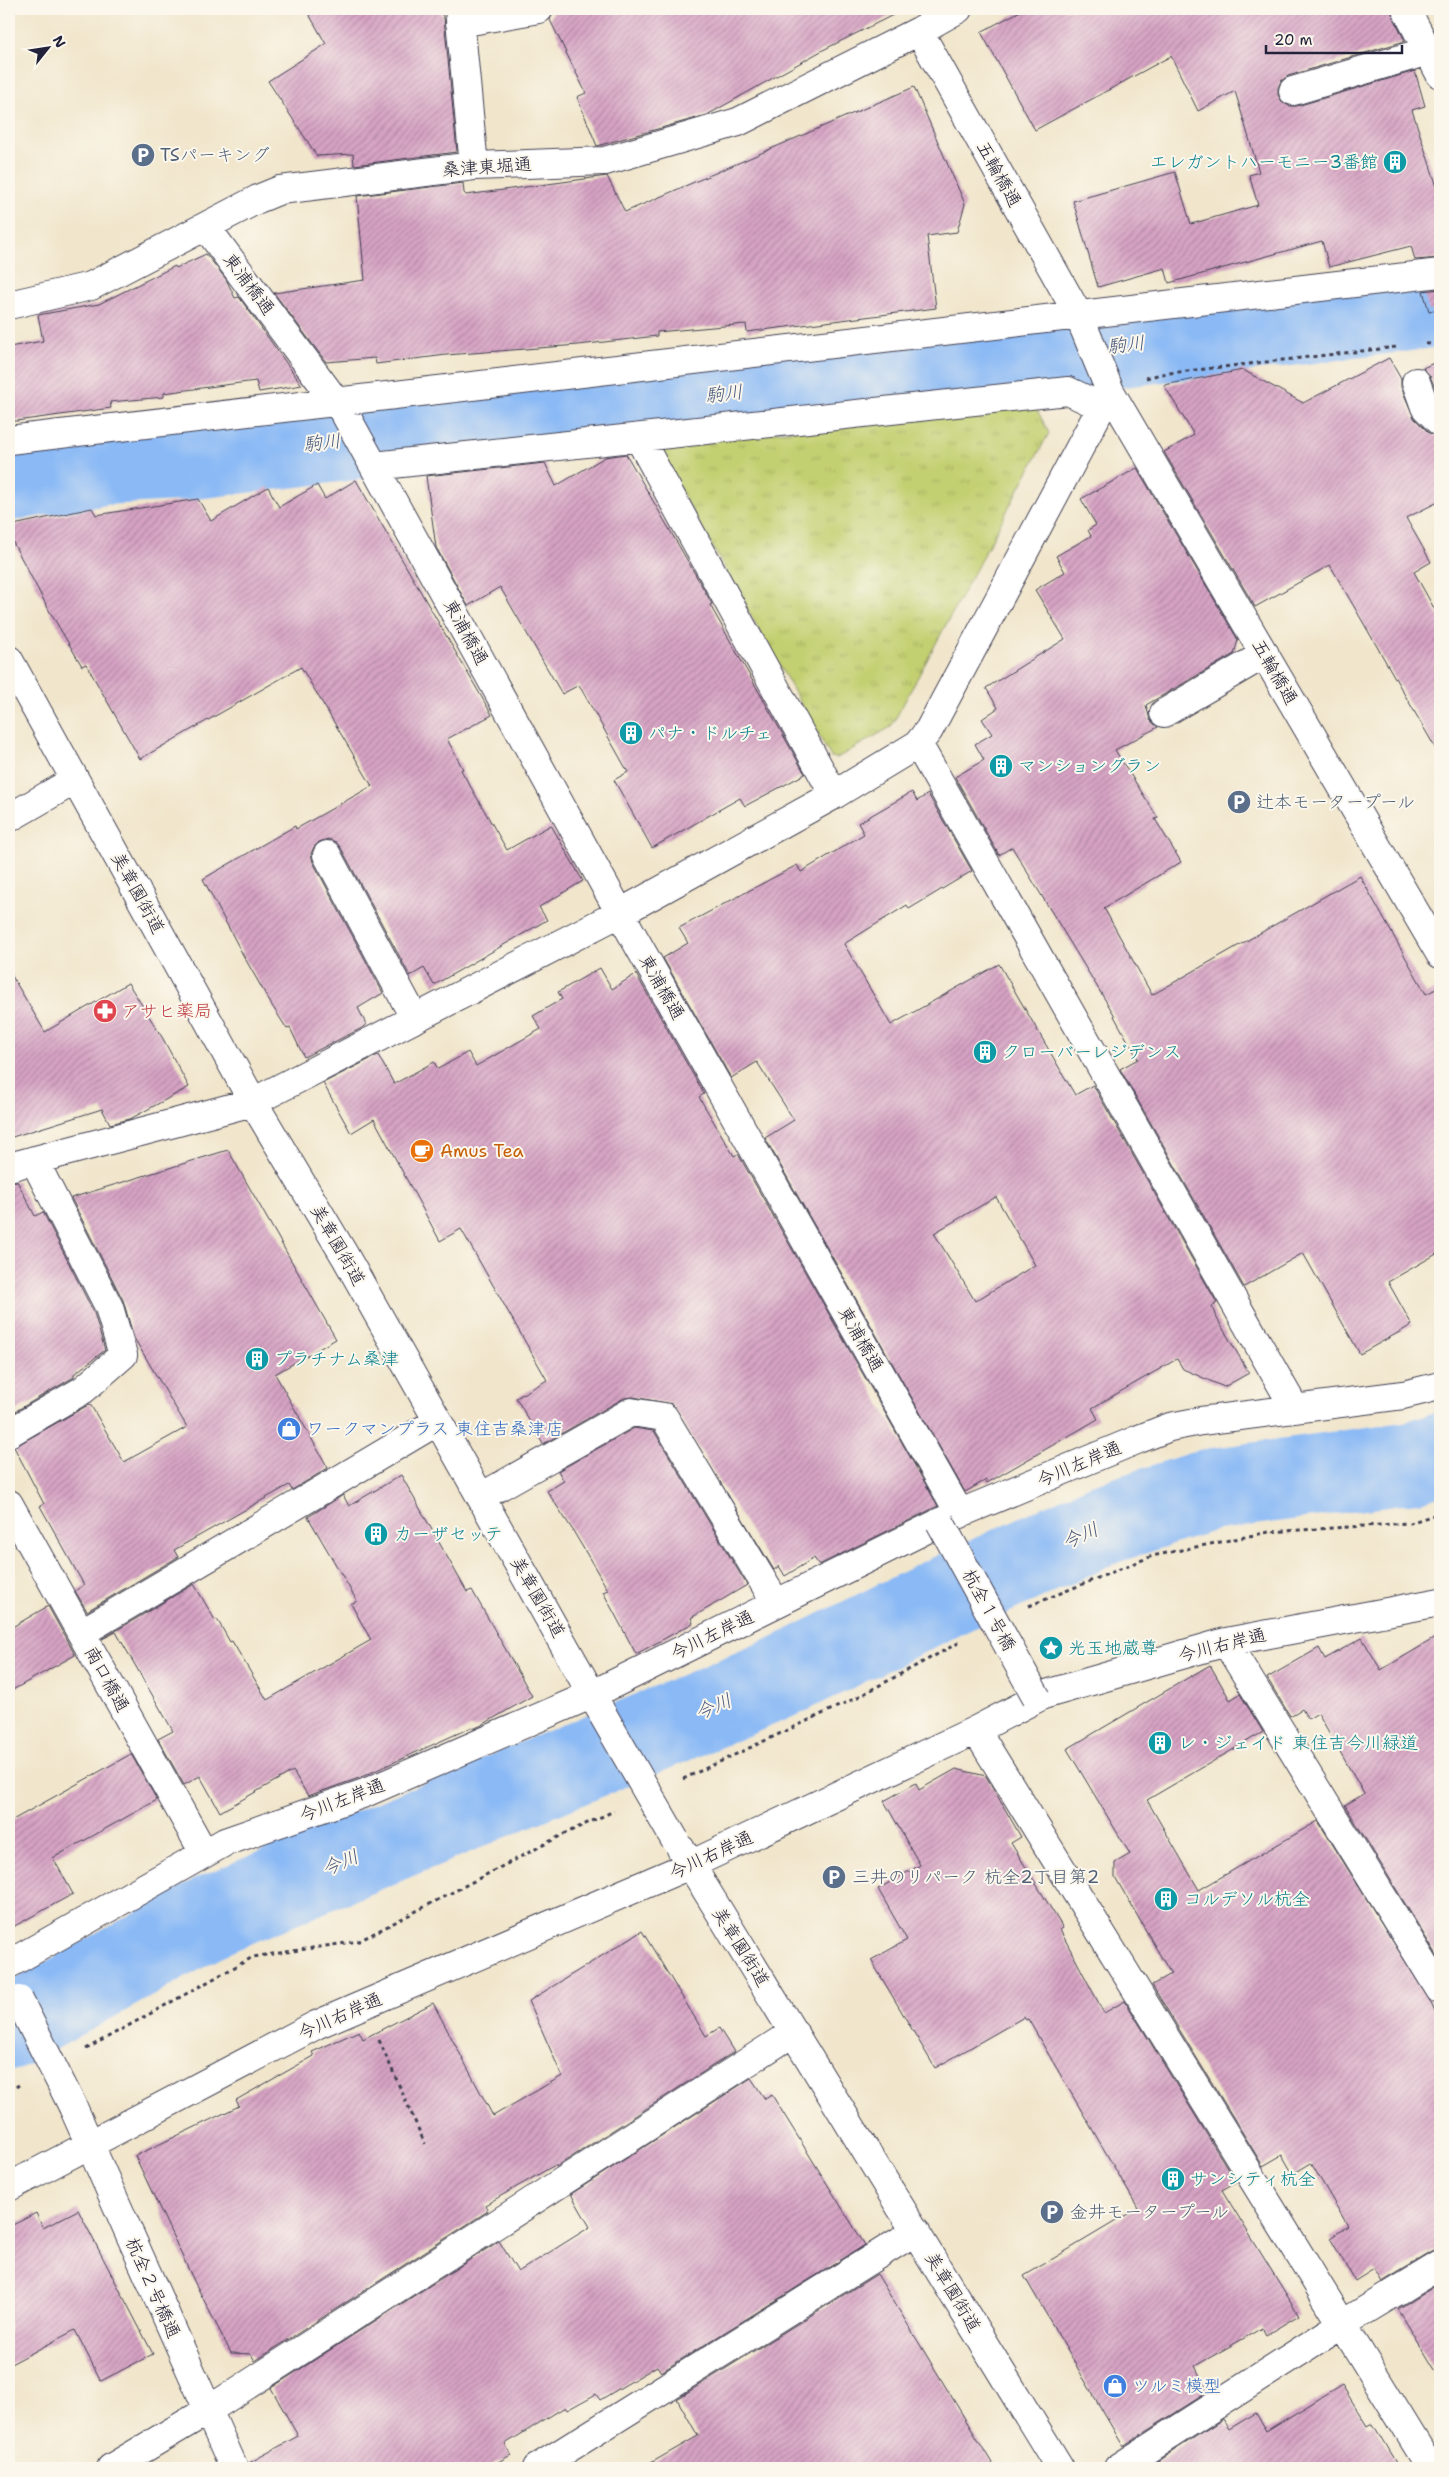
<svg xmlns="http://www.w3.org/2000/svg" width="1449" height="2477" font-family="'Shantell Sans','Klee One',sans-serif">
<defs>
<pattern id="park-tufts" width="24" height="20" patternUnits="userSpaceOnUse" patternTransform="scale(1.25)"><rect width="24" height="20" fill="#c3d071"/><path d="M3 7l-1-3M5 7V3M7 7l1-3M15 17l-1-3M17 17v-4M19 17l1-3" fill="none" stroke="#a7b263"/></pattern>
<pattern id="building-hatch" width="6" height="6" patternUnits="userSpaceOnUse" patternTransform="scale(1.25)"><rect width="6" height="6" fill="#d7a3c4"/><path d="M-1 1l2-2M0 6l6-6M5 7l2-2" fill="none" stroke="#ae84a0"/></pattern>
</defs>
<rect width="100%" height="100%" fill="#fbf7ec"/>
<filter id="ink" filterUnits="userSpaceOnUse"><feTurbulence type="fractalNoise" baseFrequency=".02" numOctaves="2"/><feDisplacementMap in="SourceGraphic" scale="10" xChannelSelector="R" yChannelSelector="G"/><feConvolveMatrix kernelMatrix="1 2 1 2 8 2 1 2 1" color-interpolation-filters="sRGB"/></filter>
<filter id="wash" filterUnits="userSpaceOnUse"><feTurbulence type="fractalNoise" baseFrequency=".0096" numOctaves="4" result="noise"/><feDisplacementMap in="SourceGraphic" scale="20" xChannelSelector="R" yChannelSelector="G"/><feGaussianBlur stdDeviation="1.12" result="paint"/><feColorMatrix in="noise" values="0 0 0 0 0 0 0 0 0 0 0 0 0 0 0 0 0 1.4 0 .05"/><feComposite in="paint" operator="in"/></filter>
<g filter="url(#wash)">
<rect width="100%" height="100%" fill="#f1e6cc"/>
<path fill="url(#park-tufts)" stroke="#727956" d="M 1034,404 L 1049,433 L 891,727 L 837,758 L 831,757 L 655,445 Z"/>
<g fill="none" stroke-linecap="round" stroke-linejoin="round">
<path stroke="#8ab9f5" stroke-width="82" d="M 9,480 L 103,464 L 178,460 L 916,372 L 1440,306
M 9,2029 L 214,1915 L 785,1676 L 940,1599 L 1104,1524 L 1208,1490 L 1414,1462 L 1440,1453"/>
</g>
<g id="blocks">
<path fill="url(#building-hatch)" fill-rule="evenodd" d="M 306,9 L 439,9 L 444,18 L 457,152 L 354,165 L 353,154 L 317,156 L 268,81 L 326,44 Z
M 554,9 L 905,9 L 823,50 L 707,115 L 597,146 L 577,97 L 586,93 L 550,20 Z
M 1024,9 L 1390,9 L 1405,41 L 1288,76 L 1281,81 L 1278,88 L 1278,95 L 1283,103 L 1290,106 L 1297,106 L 1415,71 L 1425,106 L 1412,110 L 1440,196 L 1440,258 L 1415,260 L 1411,246 L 1329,267 L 1322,241 L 1169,283 L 1165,268 L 1098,287 L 1073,201 L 1175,172 L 1191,224 L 1258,205 L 1249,175 L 1259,172 L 1235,91 L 1198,111 L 1171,56 L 1035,130 L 981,32 Z
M 914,87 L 965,204 L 957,232 L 927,236 L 936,308 L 747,332 L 746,324 L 657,332 L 657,336 L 578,345 L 446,355 L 376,364 L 375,358 L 326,362 L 274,293 L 365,280 L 357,196 L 463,183 L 464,193 L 466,195 L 607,176 L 625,212 Z
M 206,254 L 226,279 L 235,298 L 239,297 L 302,385 L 259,392 L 256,381 L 224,385 L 164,393 L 164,397 L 110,402 L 111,408 L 9,422 L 9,347 L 43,341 L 38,315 L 99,304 L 175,266 L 176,268 Z
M 1440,289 L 1440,309 L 1429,311 L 1423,291 Z
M 1389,358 L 1401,379 L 1401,387 L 1414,418 L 1429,433 L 1440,437 L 1440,501 L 1406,518 L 1431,562 L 1414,572 L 1440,619 L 1440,756 L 1330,565 L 1255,607 L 1164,452 L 1194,435 L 1164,385 L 1243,370 L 1303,403 Z
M 1440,360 L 1440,400 L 1430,376 L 1423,368 Z
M 626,454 L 702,586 L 712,604 L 710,605 L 805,774 L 745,806 L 740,798 L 652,848 L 614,780 L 628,772 L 579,685 L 562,694 L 500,587 L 468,606 L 436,547 L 426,476 L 545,463 L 556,486 L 605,457 Z
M 1137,468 L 1238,640 L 1234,654 L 1146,705 L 1150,720 L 1158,727 L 1115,750 L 1158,818 L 1155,819 L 1181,862 L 1104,908 L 1152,995 L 1360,876 L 1426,994 L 1440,987 L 1440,1252 L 1388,1282 L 1412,1325 L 1360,1354 L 1303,1253 L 1244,1287 L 1120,1069 L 1138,1059 L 1114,1016 L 1115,1016 L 1012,847 L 999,855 L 955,777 L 984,760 L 975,744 L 992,734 L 982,719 L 998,708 L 986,688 L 1065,639 L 1035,590 L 1065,572 L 1056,556 L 1091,536 L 1088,530 L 1096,525 L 1081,499 Z
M 356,480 L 492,715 L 447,739 L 463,769 L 461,770 L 507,850 L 551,825 L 583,881 L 539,907 L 547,920 L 434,985 L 424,968 L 410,976 L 341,848 L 336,842 L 328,839 L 319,842 L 314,847 L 311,854 L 313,862 L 383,993 L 358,1008 L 366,1024 L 362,1028 L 304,1057 L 290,1028 L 287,1029 L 271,1004 L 243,955 L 203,879 L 295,826 L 296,829 L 372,786 L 301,667 L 140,759 L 86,664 L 82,666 L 50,612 L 9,535 L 9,526 L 92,508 L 96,515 L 198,499 L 211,521 L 268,487 L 279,507 L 317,485 L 325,499 Z
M 912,792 L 917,801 L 928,794 L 972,871 L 909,909 L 907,905 L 844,944 L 891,1025 L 999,964 L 1075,1095 L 1093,1085 L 1217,1303 L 1212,1306 L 1215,1315 L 1249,1373 L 1224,1387 L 1183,1369 L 1177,1359 L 1092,1408 L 1098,1419 L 987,1483 L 986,1480 L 965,1492 L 765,1138 L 794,1120 L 757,1062 L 731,1078 L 663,958 L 688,943 L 679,928 L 797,865 L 801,872 L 864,834 L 858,823 ZM 996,1197 L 1035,1265 L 975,1301 L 934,1233 Z
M 600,968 L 612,989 L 636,974 L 704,1094 L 699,1097 L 734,1156 L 738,1154 L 938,1506 L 819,1565 L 814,1558 L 785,1576 L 779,1566 L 774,1570 L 672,1404 L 633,1397 L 624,1398 L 543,1444 L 516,1398 L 547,1380 L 461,1229 L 440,1241 L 374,1119 L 351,1133 L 323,1083 L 378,1055 L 394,1084 L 434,1062 L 438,1069 L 468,1052 L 476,1066 L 541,1029 L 533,1016 L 562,999 L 558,992 Z
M 9,971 L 45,1032 L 128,983 L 162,1037 L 189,1087 L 130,1119 L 110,1124 L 102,1109 L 9,1138 Z
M 228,1150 L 336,1339 L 275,1374 L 328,1468 L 292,1490 L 289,1485 L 174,1550 L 178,1557 L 87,1611 L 75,1591 L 84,1585 L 40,1506 L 44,1504 L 14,1447 L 90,1404 L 124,1462 L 187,1427 L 134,1338 L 123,1300 L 71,1198 Z
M 17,1181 L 35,1216 L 43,1212 L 94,1313 L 105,1350 L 74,1374 L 74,1377 L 9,1415 L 9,1182 Z
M 634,1428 L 654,1431 L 747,1585 L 691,1618 L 693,1623 L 636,1654 L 603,1592 L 608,1590 L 572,1529 L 547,1491 L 564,1481 L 558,1471 Z
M 401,1475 L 467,1592 L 472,1590 L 532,1696 L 482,1725 L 473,1729 L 472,1727 L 359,1778 L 308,1796 L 293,1771 L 220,1812 L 200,1776 L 184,1785 L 158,1739 L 173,1731 L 116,1632 L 102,1639 L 194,1584 L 215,1620 L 217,1619 L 230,1642 L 232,1641 L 267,1700 L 371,1640 L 351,1604 L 357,1601 L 308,1517 L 343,1495 L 349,1506 Z
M 48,1606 L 75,1655 L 9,1692 L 9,1629 Z
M 1440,1635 L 1440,1961 L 1345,1805 L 1364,1794 L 1318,1713 L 1308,1719 L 1302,1709 L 1290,1716 L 1267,1678 L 1319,1648 L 1325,1659 L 1362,1638 L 1381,1670 Z
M 1210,1665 L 1230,1700 L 1240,1694 L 1263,1732 L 1147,1800 L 1199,1890 L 1318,1821 L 1430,2001 L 1440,2023 L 1440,2249 L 1432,2252 L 1382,2282 L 1374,2269 L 1355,2281 L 1330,2238 L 1348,2226 L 1311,2163 L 1293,2174 L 1282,2155 L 1263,2166 L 1152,1985 L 1171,1974 L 1115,1877 L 1115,1863 L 1130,1854 L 1067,1749 Z
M 131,1754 L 157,1800 L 53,1858 L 73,1894 L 9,1929 L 9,1822 Z
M 956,1769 L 986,1776 L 1021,1837 L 1011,1843 L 1063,1928 L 1060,1930 L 1104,2013 L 1125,2001 L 1236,2182 L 1222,2190 L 1299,2315 L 1266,2335 L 1262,2328 L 1195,2366 L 1208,2392 L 1123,2446 L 1024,2276 L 1138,2208 L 1028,2019 L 1026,2020 L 1024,2017 L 935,2068 L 871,1960 L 907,1940 L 878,1889 L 920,1865 L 884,1801 L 916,1783 L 919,1790 Z
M 642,1931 L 706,2036 L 719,2028 L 734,2052 L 556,2167 L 555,2165 L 485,2205 L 488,2211 L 255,2361 L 251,2354 L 231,2353 L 194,2281 L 135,2156 L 239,2106 L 236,2100 L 314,2056 L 312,2052 L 359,2031 L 363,2039 L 433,2003 L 493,2116 L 562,2076 L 529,2001 Z
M 751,2078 L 765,2099 L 772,2095 L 865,2245 L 661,2372 L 657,2366 L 600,2400 L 596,2394 L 567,2410 L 565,2407 L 505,2444 L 511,2455 L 487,2468 L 249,2468 L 249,2463 L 298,2436 L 271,2388 L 499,2241 L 518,2272 L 590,2227 L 571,2194 Z
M 78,2210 L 153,2354 L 101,2381 L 75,2330 L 9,2365 L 9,2227 L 36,2213 L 43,2228 Z
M 877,2274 L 995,2468 L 642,2468 L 698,2436 L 677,2399 Z
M 1440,2283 L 1440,2378 L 1398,2309 Z
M 1342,2385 L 1368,2427 L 1373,2424 L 1399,2468 L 1147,2468 L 1223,2419 L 1229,2429 L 1256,2413 L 1266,2431 Z"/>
</g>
</g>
<g filter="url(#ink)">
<use href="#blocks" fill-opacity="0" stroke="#413f51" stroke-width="1"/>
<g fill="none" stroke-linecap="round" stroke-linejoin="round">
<g stroke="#413f51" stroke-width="30">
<path id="minor" d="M 459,9 L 474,166
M 1406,9 L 1440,74
M 460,23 L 539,9
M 919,31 L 1079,316 L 1110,391 L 1440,954
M 1293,91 L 1428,51
M 206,227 L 345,414 L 620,913 L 960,1514
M 9,305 L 91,286 L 258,199 L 280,190 L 474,166 L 605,161 L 738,122 L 919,31 L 958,9
M 1416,382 L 1425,407 L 1440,422
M 639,438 L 834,795
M 9,440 L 1440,273
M 374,466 L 1068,391 L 1102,407
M 9,660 L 253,1102 L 345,1256 L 600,1709
M 1164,713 L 1265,654
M 918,744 L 1295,1409
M 9,818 L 75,780
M 327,855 L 415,1019
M 9,1167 L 253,1102 L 620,913 L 834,795 L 918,744 L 929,730 L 1110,391
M 9,1433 L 83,1390 L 123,1355 L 109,1307 L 34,1160
M 481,1497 L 631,1412 L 664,1417 L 776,1603
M 9,1504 L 204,1853
M 81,1633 L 438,1421
M 1226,1642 L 1440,1990
M 976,1730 L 1431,2468
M 681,1849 L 1060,2468
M 9,1964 L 225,1842 L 365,1793 L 593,1694 L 951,1517 L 1139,1439 L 1170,1427 L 1201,1421 L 1403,1395 L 1440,1386
M 73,2107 L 234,2468
M 9,2187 L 316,2025 L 690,1865 L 976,1730 L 1043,1695 L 1226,1642 L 1440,1602
M 111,2468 L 207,2411 L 794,2032
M 537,2468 L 916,2231
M 1118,2468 L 1341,2325 L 1440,2265"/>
</g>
<path stroke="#413f51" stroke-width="3" stroke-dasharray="4 4" stroke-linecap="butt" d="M 1426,344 L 1440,343
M 1146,378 L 1161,374 L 1397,347
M 1029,1606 L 1152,1556 L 1269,1532 L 1410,1523 L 1440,1513
M 683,1779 L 856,1698 L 962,1641
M 379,2040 L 425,2144
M 86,2049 L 253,1957 L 359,1941 L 566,1833 L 614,1811
M 9,2091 L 19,2085"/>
<use href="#minor" stroke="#fff" stroke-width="28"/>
<g stroke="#413f51" stroke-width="30" stroke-linecap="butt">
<path id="minor-bridge" d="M 940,1522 L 1037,1698
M 603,1715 L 675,1840
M 19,2000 L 73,2107"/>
</g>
<use href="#minor-bridge" stroke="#fff" stroke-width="28"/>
</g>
</g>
<defs>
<g id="parking-disc" transform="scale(1.25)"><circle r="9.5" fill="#5c6f8a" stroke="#fbf7ec"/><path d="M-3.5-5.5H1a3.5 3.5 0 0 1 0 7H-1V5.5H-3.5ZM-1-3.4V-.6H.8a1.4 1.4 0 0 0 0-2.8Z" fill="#fff"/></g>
<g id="building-disc" transform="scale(1.25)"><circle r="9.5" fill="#0f9aa8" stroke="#fbf7ec"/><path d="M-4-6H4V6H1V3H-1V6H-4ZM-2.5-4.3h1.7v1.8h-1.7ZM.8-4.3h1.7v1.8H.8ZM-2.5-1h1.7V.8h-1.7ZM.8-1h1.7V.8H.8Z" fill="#fff"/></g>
<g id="pharmacy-disc" transform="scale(1.25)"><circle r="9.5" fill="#e0444e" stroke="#fbf7ec"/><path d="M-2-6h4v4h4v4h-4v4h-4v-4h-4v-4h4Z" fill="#fff"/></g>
<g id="cafe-disc" transform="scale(1.25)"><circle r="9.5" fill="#e8710a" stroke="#fbf7ec"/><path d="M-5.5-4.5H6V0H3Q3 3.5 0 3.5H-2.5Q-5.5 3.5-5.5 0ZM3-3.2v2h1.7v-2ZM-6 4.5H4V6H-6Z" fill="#fff"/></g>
<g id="shop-disc" transform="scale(1.25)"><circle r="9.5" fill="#3f7fe0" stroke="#fbf7ec"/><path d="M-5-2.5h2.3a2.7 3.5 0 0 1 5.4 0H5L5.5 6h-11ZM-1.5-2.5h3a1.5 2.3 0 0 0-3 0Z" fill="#fff"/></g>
<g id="sight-disc" transform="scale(1.25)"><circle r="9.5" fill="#0f9aa8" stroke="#fbf7ec"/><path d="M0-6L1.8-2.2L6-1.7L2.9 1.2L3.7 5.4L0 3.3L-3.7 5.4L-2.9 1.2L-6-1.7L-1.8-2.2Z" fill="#fff"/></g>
</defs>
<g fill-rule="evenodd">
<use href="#parking-disc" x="143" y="155"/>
<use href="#building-disc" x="1395" y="162"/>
<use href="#building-disc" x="631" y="733"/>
<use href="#building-disc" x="1001" y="766"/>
<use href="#parking-disc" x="1239" y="802"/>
<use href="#pharmacy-disc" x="105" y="1011"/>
<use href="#building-disc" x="985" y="1052"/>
<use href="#cafe-disc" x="422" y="1151"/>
<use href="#building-disc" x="257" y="1359"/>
<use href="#shop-disc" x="289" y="1429"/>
<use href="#building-disc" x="376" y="1534"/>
<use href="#sight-disc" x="1051" y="1648"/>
<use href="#building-disc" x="1160" y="1743"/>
<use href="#parking-disc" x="834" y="1877"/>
<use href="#building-disc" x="1166" y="1899"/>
<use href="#building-disc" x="1173" y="2179"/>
<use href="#parking-disc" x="1052" y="2212"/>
<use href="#shop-disc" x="1115" y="2386"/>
</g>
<g text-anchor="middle" stroke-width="4" stroke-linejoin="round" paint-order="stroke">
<g font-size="18" fill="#4e5e75" stroke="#fbf7ec" text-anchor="start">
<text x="160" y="161">TSパーキング</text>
<text x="1256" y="808">辻本モータープール</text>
<text x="852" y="1883">三井のリパーク 杭全2丁目第2</text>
<text x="1070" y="2218">金井モータープール</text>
</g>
<g font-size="18" fill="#0d838f" stroke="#fbf7ec" text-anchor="start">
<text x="1378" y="168" text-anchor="end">エレガントハーモニー3番館</text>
<text x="648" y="739">パナ・ドルチェ</text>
<text x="1018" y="772">マンショングラン</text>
<text x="1002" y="1058">クローバーレジデンス</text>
<text x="274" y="1365">プラチナム桑津</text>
<text x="394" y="1540">カーザセッテ</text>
<text x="1068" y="1654">光玉地蔵尊</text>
<text x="1178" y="1749">レ・ジェイド 東住吉今川緑道</text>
<text x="1184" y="1905">コルデソル杭全</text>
<text x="1190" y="2185">サンシティ杭全</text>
</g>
<g font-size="18" fill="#22223b" stroke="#fbf7ec">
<text transform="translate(487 167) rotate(-4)" y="6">桑津東堀通</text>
<text transform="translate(999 174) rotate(61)" y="6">五輪橋通</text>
<text transform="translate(249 284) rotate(53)" y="6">東浦橋通</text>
<text transform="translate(466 632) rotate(61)" y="6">東浦橋通</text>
<text transform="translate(1275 672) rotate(60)" y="6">五輪橋通</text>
<text transform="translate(138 893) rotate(61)" y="6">美章園街道</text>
<text transform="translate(662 987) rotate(60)" y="6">東浦橋通</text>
<text transform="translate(338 1245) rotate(60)" y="6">美章園街道</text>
<text transform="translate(861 1339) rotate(60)" y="6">東浦橋通</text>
<text transform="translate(1079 1464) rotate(-23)" y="6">今川左岸通</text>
<text transform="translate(538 1597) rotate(60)" y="6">美章園街道</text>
<text transform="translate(989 1610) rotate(61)" y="6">杭全１号橋</text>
<text transform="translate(712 1635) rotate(-26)" y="6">今川左岸通</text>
<text transform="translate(1222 1645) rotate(-14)" y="6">今川右岸通</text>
<text transform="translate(107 1679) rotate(61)" y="6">南口橋通</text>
<text transform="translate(342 1800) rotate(-21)" y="6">今川左岸通</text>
<text transform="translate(711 1855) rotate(-25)" y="6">今川右岸通</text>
<text transform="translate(741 1947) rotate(58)" y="6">美章園街道</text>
<text transform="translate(340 2016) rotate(-24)" y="6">今川右岸通</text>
<text transform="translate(153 2288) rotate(66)" y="6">杭全２号橋通</text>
<text transform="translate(953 2292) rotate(59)" y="6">美章園街道</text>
</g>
<g font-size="18" fill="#be3a42" stroke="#fbf7ec" text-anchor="start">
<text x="122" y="1017">アサヒ薬局</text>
</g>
<g font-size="18" fill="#c56008" stroke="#fbf7ec" text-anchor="start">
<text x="440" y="1157">Amus Tea</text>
</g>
<g font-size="18" fill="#366cbe" stroke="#fbf7ec" text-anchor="start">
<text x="306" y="1435">ワークマンプラス 東住吉桑津店</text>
<text x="1132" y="2392">ツルミ模型</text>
</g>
<g font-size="19" font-style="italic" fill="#46577c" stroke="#fbf7ec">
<text transform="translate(1126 344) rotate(-7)" y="7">駒川</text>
<text transform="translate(724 393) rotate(-7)" y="7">駒川</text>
<text transform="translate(322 442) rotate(-7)" y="7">駒川</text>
<text transform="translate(1080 1535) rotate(-24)" y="7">今川</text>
<text transform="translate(713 1706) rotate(-23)" y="7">今川</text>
<text transform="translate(340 1862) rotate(-23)" y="7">今川</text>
</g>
</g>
<rect width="1449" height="2477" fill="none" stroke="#fbf7ec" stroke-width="30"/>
<g transform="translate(48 48) rotate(60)" stroke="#fbf7ec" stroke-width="4" paint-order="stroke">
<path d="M0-4L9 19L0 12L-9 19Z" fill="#22223b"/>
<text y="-8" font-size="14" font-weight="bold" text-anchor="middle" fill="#22223b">N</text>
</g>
<path d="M1266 45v8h136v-8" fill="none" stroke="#22223b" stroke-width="2.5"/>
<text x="1274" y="45" font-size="15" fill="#22223b" stroke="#fbf7ec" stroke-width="4" paint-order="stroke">20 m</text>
</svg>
